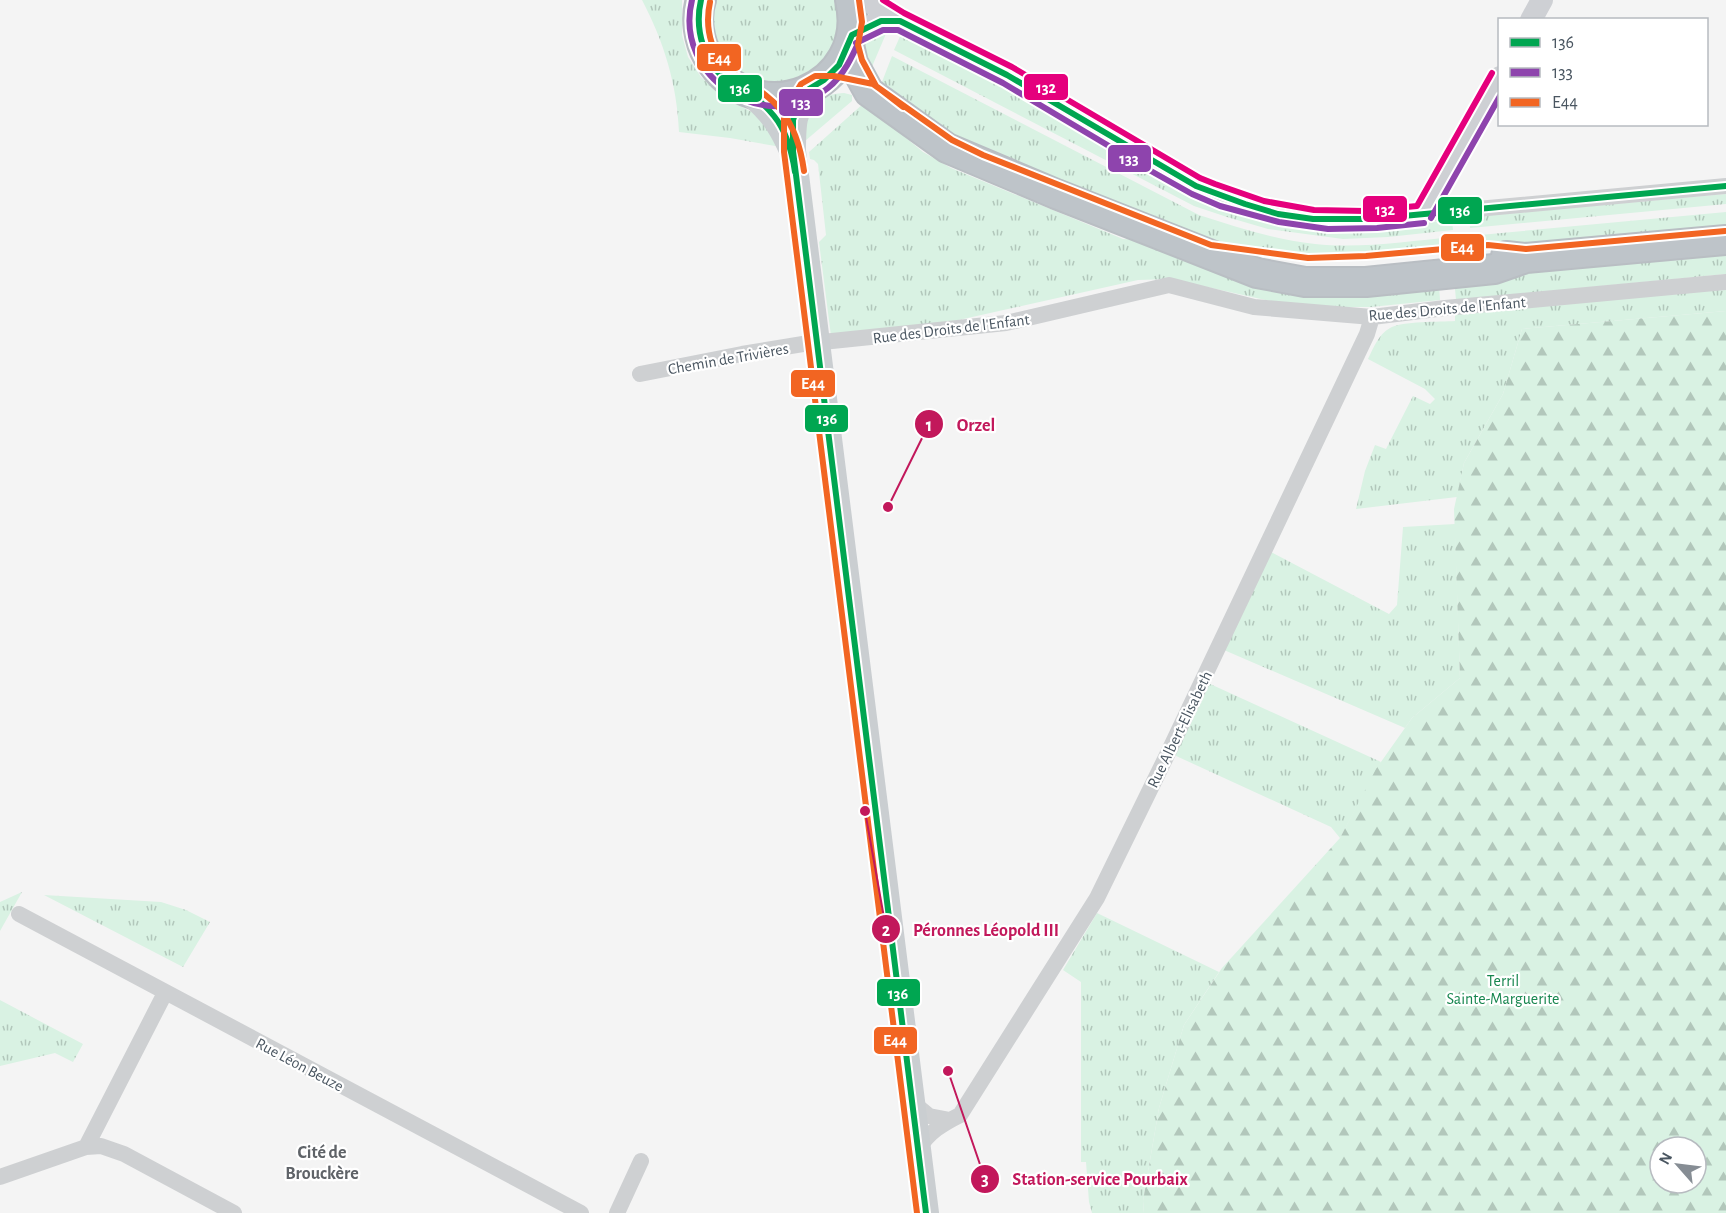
<svg xmlns="http://www.w3.org/2000/svg" width="1726" height="1213" font-family="'Alegreya Sans',sans-serif">
<defs>
<pattern id="grass-tufts" width="24" height="20" patternUnits="userSpaceOnUse" patternTransform="scale(1.5)"><rect width="24" height="20" fill="#d9f2e3"/><path d="M3 7l-1-3M5 7V3M7 7l1-3M15 17l-1-3M17 17v-4M19 17l1-3" fill="none" stroke="#b2c7bb"/></pattern>
<pattern id="forest-firs" width="22" height="20" patternUnits="userSpaceOnUse" patternTransform="scale(1.5)"><rect width="22" height="20" fill="#d9f2e3"/><path d="M5 1l3.5 6h-7zM16 11l3.5 6h-7z" fill="#b2c7bb"/></pattern>
</defs>
<rect width="100%" height="100%" fill="#f4f4f4"/>
<path fill="url(#grass-tufts)" d="M 642,0 L 682,0 L 682,35 L 688,57 L 701,77 L 726,99 L 762,117 L 781,147 L 730,138 L 679,132 C 677,84 664,42 642,0 Z
M 714,0 L 835,0 C 858,77 746,117 717,45 C 711,30 710,15 714,0 Z
M 888,29 L 868,76 L 862,41 Z
M 902,32 L 995,77 L 1188,192 L 1359,228 L 1452,220 L 1453,230 L 1388,237 L 1343,239 L 1268,229 L 1227,217 L 1194,206 L 894,50 Z
M 892,56 L 1199,215 C 1237,227 1275,240 1315,244 C 1361,249 1408,241 1454,237 L 1456,251 L 1345,260 L 1311,261 L 1273,258 L 1228,249 L 984,156 L 880,87 Z
M 844,93 L 852,95 L 852,101 L 805,141 L 804,111 C 816,98 827,94 844,93 Z
M 864,103 L 923,152 L 951,168 L 1123,239 L 1145,240 L 1211,265 L 1439,285 L 1440,300 L 1371,307 L 1312,307 L 1270,301 L 1171,279 L 1138,280 L 941,324 L 831,336 L 819,242 L 826,235 L 818,164 L 814,160 L 810,159 L 809,152 Z
M 1726,194 L 1726,204 L 1470,228 L 1469,217 Z
M 1726,212 L 1726,230 L 1514,250 L 1471,250 L 1469,236 Z
M 1726,248 L 1726,274 L 1456,300 L 1454,278 Z
M 1726,288 L 1726,311 L 1522,329 L 1503,394 L 1464,463 L 1457,497 L 1356,509 L 1365,471 L 1375,445 L 1386,449 L 1413,396 L 1430,404 L 1435,399 L 1425,389 L 1368,359 C 1374,347 1378,335 1390,328 C 1402,321 1440,322 1455,321 L 1455,313 Z
M 1455,524 L 1460,678 L 1412,718 L 1405,728 L 1224,650 L 1271,552 L 1389,614 L 1397,605 L 1403,527 Z
M 1208,683 L 1381,762 L 1340,838 L 1331,827 L 1174,755 Z
M 22,892 L 0,931 L 0,902 Z
M 44,895 L 161,902 L 186,910 L 210,922 L 183,967 Z
M 1097,913 L 1219,972 L 1184,1025 L 1159,1108 L 1143,1201 L 1144,1213 L 1092,1213 L 1089,1202 L 1086,1162 L 1081,1162 L 1081,982 L 1063,970 Z
M 0,1000 L 83,1044 L 73,1062 L 55,1053 L 0,1066 Z"/>
<path fill="url(#forest-firs)" fill-rule="evenodd" d="M 1726,311 L 1726,1213 L 1144,1213 L 1143,1201 L 1159,1108 L 1184,1025 L 1222,968 L 1340,838 L 1376,769 L 1412,718 L 1460,678 L 1454,509 L 1464,463 L 1503,394 L 1522,329 ZM 1660,1147 L 1696,1147 L 1696,1183 L 1660,1183 Z"/>
<g fill="none" stroke-linecap="round" stroke-linejoin="round">
<g stroke="#b9bec3" stroke-width="32">
<path id="highway" d="M 701,0 C 695,18 699,41 708,57 C 754,136 871,88 850,0
M 849,45 L 853,63 L 869,92 L 947,148 L 1056,194 L 1257,273 L 1305,282 L 1366,282 L 1494,269 L 1526,258
M 1506,256 L 1526,258 L 1726,240"/>
</g>
<path stroke="#ced0d2" stroke-width="16" d="M 1423,214 L 1726,186
M 640,374 L 742,354 L 803,344 L 1006,323 L 1169,285 L 1254,307 L 1372,317 L 1445,308 L 1726,282
M 19,914 L 581,1213
M 912,1102 L 929,1116 L 950,1120
M 86,1147 L 165,993
M 918,1149 C 929,1132 942,1124 960,1115 L 1097,898 L 1168,753 L 1367,334 L 1372,317
M 0,1177 L 86,1147 L 101,1146 L 124,1154 L 234,1213
M 617,1213 L 641,1161"/>
<path stroke="#ced0d4" stroke-width="22" d="M 866,0 L 900,21 L 1007,75 L 1196,186 C 1238,204 1285,219 1330,220 C 1362,221 1392,218 1423,214 L 1500,77
M 1531,20 L 1542,0
M 852,35 L 881,21 L 900,21"/>
<path stroke="#caced1" stroke-width="26" d="M 809,89 C 793,114 793,122 793,151 L 926,1213
M 751,94 C 771,111 780,124 791,148"/>
<use href="#highway" stroke="#bec4c9" stroke-width="28"/>
<g stroke="#fff" stroke-width="10">
<path id="bus-1" d="M 701,0 C 694,30 704,64 730,83 C 735,87 741,88 746,91 C 757,98 766,106 774,116 C 787,132 792,152 795,172
M 926,1213 L 793,151 L 793,120 L 797,108 L 809,89 L 824,80 L 839,65 L 852,35 L 881,21 L 900,21 L 1007,75 L 1196,186 L 1245,204 L 1278,214 L 1313,219 L 1371,219 L 1726,186"/>
</g>
<g stroke="#fff" stroke-width="10">
<path id="bus-2" d="M 692,0 C 673,77 765,138 828,88 C 844,75 852,57 860,39
M 856,43 L 883,30 L 898,30 L 1003,83 L 1151,171 L 1192,194 L 1220,206 L 1279,222 L 1328,229 L 1377,228 L 1424,223
M 1431,218 L 1500,96"/>
</g>
<g stroke="#fff" stroke-width="10">
<path id="bus-3" d="M 859,0 L 862,22 L 858,45 L 862,60 L 876,86 L 903,107
M 710,2 C 704,29 712,61 737,76 C 753,87 768,94 781,110 C 795,128 801,149 804,171
M 917,1213 L 784,152 L 784,118 L 789,104 L 801,84 L 815,76 L 834,76 L 873,84 L 952,140 L 983,155 L 1211,245 L 1308,258 L 1366,256 L 1488,245 L 1526,249 L 1725,231"/>
</g>
<g stroke="#fff" stroke-width="10">
<path id="bus-4" d="M 883,0 L 904,13 L 1012,67 L 1200,178 L 1215,184 L 1264,201 L 1314,210 L 1365,211 L 1417,206 L 1492,73"/>
</g>
<use href="#bus-1" stroke="#00a651" stroke-width="6"/>
<use href="#bus-2" stroke="#8e44ad" stroke-width="6"/>
<use href="#bus-3" stroke="#f26522" stroke-width="6"/>
<use href="#bus-4" stroke="#e5007d" stroke-width="6"/>
</g>
<g text-anchor="middle" stroke-width="4.5" stroke-linejoin="round" paint-order="stroke">
<g font-size="16" fill="#4a5661" stroke="#fff">
<text transform="translate(1447 308) rotate(-5)" y="6">Rue des Droits de l'Enfant</text>
<text transform="translate(951 328) rotate(-7)" y="6">Rue des Droits de l'Enfant</text>
<text transform="translate(728 358) rotate(-10)" y="6">Chemin de Trivières</text>
<text transform="translate(1179 729) rotate(-64)" y="6">Rue Albert-Elisabeth</text>
<text transform="translate(300 1064) rotate(28)" y="6">Rue Léon Beuze</text>
</g>
<g font-size="16" fill="#17864f" stroke="#fff">
<text x="1503" y="986">Terril<tspan x="1503" dy="18">Sainte-Marguerite</tspan></text>
</g>
<g font-size="18" font-weight="bold" fill="#5f6368" stroke="#fff">
<text x="322" y="1158">Cité de<tspan x="322" dy="21">Brouckère</tspan></text>
</g>
</g>
<path fill="none" stroke="#c2185b" stroke-width="2" d="M888 507L929 424M865 811L886 929M948 1071L985 1179"/>
<g fill="#c2185b" stroke="#fff" stroke-width="2">
<circle cx="888" cy="507" r="6"/>
<circle cx="865" cy="811" r="6"/>
<circle cx="948" cy="1071" r="6"/>
<circle cx="929" cy="424" r="15"/>
<circle cx="886" cy="929" r="15"/>
<circle cx="985" cy="1179" r="15"/>
</g>
<g font-size="18" text-anchor="middle" font-weight="bold" fill="#fff">
<text x="929" y="431">1</text>
<text x="886" y="936">2</text>
<text x="985" y="1185">3</text>
</g>
<g font-size="18" text-anchor="middle" font-weight="bold" fill="#c2185b" stroke="#fff" stroke-width="4.5" stroke-linejoin="round" paint-order="stroke">
<text x="976" y="431">Orzel</text>
<text x="986" y="936">Péronnes Léopold III</text>
<text x="1100" y="1185">Station-service Pourbaix</text>
</g>
<g stroke="#fff" stroke-width="2">
<rect x="696" y="43" width="46" height="29" rx="6" fill="#f26522"/>
<rect x="1023" y="73" width="46" height="28" rx="6" fill="#e5007d"/>
<rect x="717" y="74" width="46" height="29" rx="6" fill="#00a651"/>
<rect x="778" y="88" width="46" height="29" rx="6" fill="#8e44ad"/>
<rect x="1107" y="144" width="45" height="29" rx="6" fill="#8e44ad"/>
<rect x="1362" y="195" width="46" height="28" rx="6" fill="#e5007d"/>
<rect x="1437" y="196" width="46" height="29" rx="6" fill="#00a651"/>
<rect x="1440" y="233" width="45" height="29" rx="6" fill="#f26522"/>
<rect x="790" y="369" width="46" height="29" rx="6" fill="#f26522"/>
<rect x="804" y="404" width="45" height="29" rx="6" fill="#00a651"/>
<rect x="876" y="978" width="45" height="29" rx="6" fill="#00a651"/>
<rect x="873" y="1026" width="45" height="29" rx="6" fill="#f26522"/>
</g>
<g font-size="16" text-anchor="middle" font-weight="bold" fill="#fff">
<text x="719" y="64">E44</text>
<text x="1046" y="93">132</text>
<text x="740" y="94">136</text>
<text x="801" y="108">133</text>
<text x="1129" y="164">133</text>
<text x="1385" y="215">132</text>
<text x="1460" y="216">136</text>
<text x="1462" y="253">E44</text>
<text x="813" y="389">E44</text>
<text x="827" y="424">136</text>
<text x="898" y="999">136</text>
<text x="895" y="1046">E44</text>
</g>
<rect x="1498" y="18" width="210" height="108" fill="#ffffff" stroke="#b7bbc0" stroke-width="1.5"/>
<rect x="1510" y="38" width="30" height="9" fill="#00a651" stroke="#b7bbc0" stroke-width="1.5"/>
<text x="1552" y="48" font-size="18" fill="#4a5661">136</text>
<rect x="1510" y="68" width="30" height="9" fill="#8e44ad" stroke="#b7bbc0" stroke-width="1.5"/>
<text x="1552" y="78" font-size="18" fill="#4a5661">133</text>
<rect x="1510" y="98" width="30" height="9" fill="#f26522" stroke="#b7bbc0" stroke-width="1.5"/>
<text x="1552" y="108" font-size="18" fill="#4a5661">E44</text>
<g transform="translate(1678 1165) rotate(298)"><circle r="28" fill="#ffffff" stroke="#b7bbc0" stroke-width="1.5"/>
<path d="M0-4.5L10 22L0 15L-10 22Z" fill="#868d94"/>
<text y="-9" font-size="16" font-weight="bold" text-anchor="middle" fill="#4a5661">N</text>
</g>
</svg>
